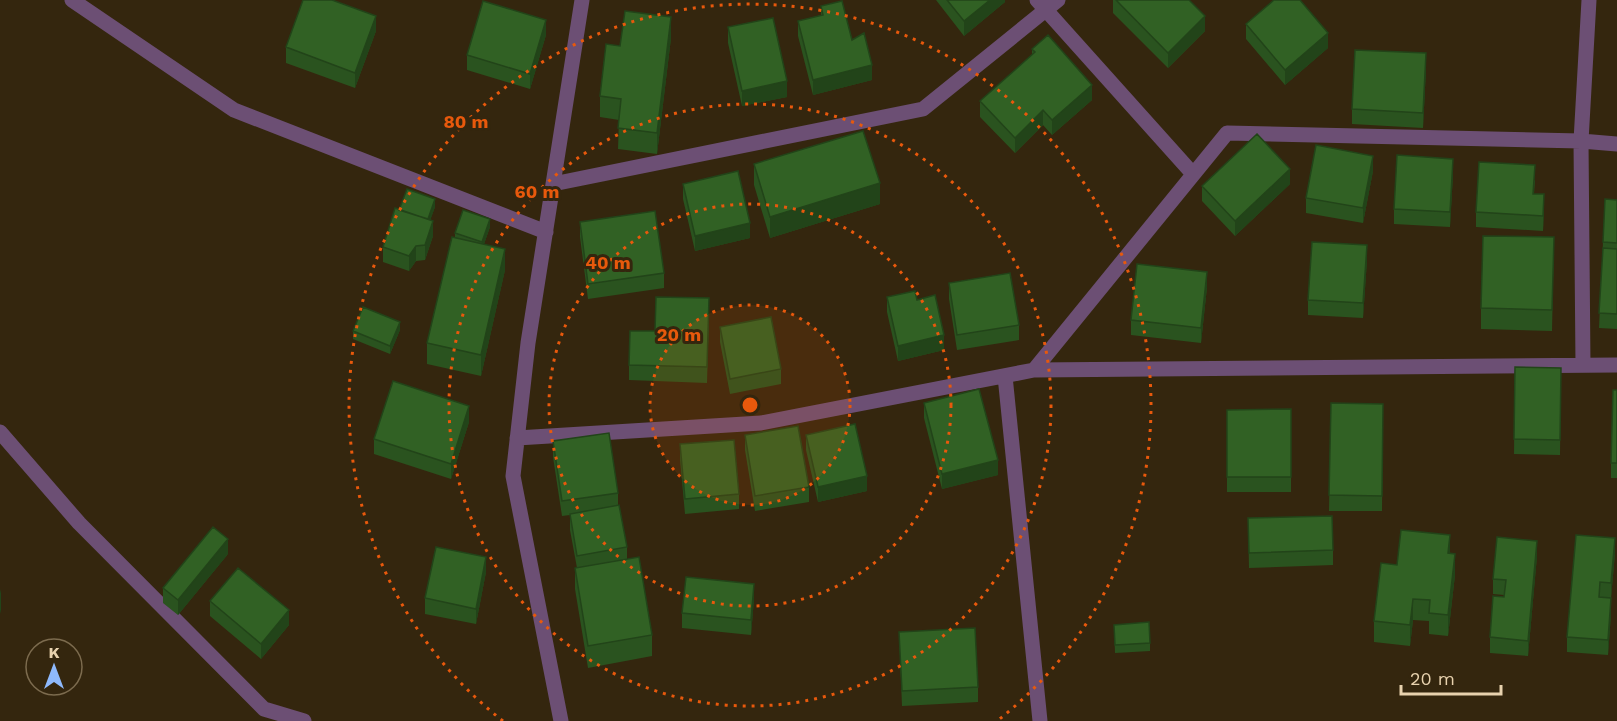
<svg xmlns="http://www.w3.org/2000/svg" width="1617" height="721" font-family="'Work Sans',sans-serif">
<rect width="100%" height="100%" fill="#34260e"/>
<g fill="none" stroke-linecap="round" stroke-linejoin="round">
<path stroke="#6c4f74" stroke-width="15" d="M 72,0 L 234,110 L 546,232
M 1037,0 L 1193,174
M 553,184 L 923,109 L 1058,0
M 1583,365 L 1581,141 L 1589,0
M 1034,370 L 1227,133 L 1581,141 L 1617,144
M 1005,376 L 1040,721
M 0,432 L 79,523 L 264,709 L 304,721
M 517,438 L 761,423 L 1034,370 L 1617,365
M 561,721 L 513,476 L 528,343 L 582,0"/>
</g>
<path fill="#2a531f" d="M 936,0 L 1005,0 L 1005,2 L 964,36 Z
M 1113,0 L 1189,0 L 1205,31 L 1168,68 L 1113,13 Z
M 821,6 L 852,40 L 872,80 L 813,95 L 798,36 L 798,21 L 821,15 Z
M 1246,24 L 1328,48 L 1285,85 L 1246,39 Z
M 728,27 L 787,97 L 742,106 L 728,43 Z
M 376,31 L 355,88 L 286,63 L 286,47 Z
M 546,35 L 530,89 L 467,70 L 467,55 Z
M 671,38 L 657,154 L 618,149 L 619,120 L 600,117 L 600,96 L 620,46 Z
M 1032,49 L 1092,100 L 1052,135 L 1043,125 L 1015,153 L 980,117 L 980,101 L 1032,55 Z
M 1426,68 L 1423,128 L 1352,124 L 1352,109 Z
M 754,164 L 880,204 L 770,238 L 754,185 Z
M 1373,171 L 1363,223 L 1306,213 L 1306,198 Z
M 1453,174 L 1450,227 L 1394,224 L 1394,209 Z
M 1535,180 L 1534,194 L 1544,210 L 1543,231 L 1476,227 L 1476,212 Z
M 683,184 L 750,238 L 695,251 L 683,199 Z
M 1290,184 L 1235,236 L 1202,201 L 1202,186 Z
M 1617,200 L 1617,329 L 1599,328 L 1603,242 Z
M 435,207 L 430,220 L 433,236 L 425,260 L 416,261 L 409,271 L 383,262 L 383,247 L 399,210 Z
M 580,222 L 664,273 L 664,288 L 588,299 L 580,237 Z
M 490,227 L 484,244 L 505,270 L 481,376 L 427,364 L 427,343 L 455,238 L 455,233 Z
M 1554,237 L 1552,331 L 1481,329 L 1481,308 Z
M 1367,260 L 1363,318 L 1308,315 L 1308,300 Z
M 949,283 L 1019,325 L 1019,340 L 957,350 L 949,299 Z
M 1207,287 L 1201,343 L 1131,335 L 1131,320 Z
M 887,297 L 917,300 L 944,350 L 898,361 L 887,312 Z
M 709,314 L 707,383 L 629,380 L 629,365 L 655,331 Z
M 720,327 L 781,369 L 781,384 L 730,394 L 720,342 Z
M 400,330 L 390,354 L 353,339 L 353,331 Z
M 1515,367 L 1561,368 L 1560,455 L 1514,454 Z
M 1617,390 L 1617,478 L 1611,478 L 1611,463 Z
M 924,403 L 998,475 L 942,489 L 924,418 Z
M 1331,403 L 1383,404 L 1382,511 L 1329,511 Z
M 1291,409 L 1291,492 L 1227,492 L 1227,410 Z
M 469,422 L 451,479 L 374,454 L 374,439 Z
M 745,435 L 809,487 L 809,502 L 755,511 L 745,450 Z
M 806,435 L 867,491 L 818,502 L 806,450 Z
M 553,441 L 618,493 L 618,506 L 627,547 L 627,559 L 652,635 L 652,656 L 588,668 L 575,589 L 575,568 L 577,568 L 570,530 L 570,515 L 562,516 L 553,457 Z
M 680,444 L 739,494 L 739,509 L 685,514 L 680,459 Z
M 1248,518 L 1333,550 L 1333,565 L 1249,568 Z
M 1450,553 L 1455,575 L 1448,636 L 1429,634 L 1429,621 L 1413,620 L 1410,646 L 1374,642 L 1374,621 L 1397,565 Z
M 1615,553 L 1611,598 L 1611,614 L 1608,655 L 1567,652 L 1567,637 Z
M 228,554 L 178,615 L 163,603 L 163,588 Z
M 1537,556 L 1528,656 L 1490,653 L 1490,637 L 1504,595 L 1493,594 L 1493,579 Z
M 486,572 L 476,624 L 425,614 L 425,598 Z
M 754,599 L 751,635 L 682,628 L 682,613 Z
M 210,601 L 289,625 L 261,659 L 210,616 Z
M 1114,625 L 1150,643 L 1150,651 L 1115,653 Z
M 899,632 L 978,687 L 978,702 L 902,706 Z"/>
<path fill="#224419" d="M 990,0 L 1005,0 L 1005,2 L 964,36 L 964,21 Z
M 376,16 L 376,31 L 355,88 L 355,73 Z
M 1205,16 L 1205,31 L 1168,68 L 1168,53 Z
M 671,17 L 671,38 L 657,154 L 657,133 Z
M 546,20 L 546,35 L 530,89 L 530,74 Z
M 1328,33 L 1328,48 L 1285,85 L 1285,70 Z
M 1426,53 L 1426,68 L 1423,128 L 1423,113 Z
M 872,65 L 872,80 L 813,95 L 813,80 Z
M 787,81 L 787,97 L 742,106 L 742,91 Z
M 1092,85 L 1092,100 L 1052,135 L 1052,120 Z
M 1043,110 L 1043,125 L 1015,153 L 1015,138 Z
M 1373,156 L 1373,171 L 1363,223 L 1363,208 Z
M 1453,159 L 1453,174 L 1450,227 L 1450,212 Z
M 1290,169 L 1290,184 L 1235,236 L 1235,221 Z
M 880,183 L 880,204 L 770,238 L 770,217 Z
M 1544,194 L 1544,210 L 1543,231 L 1543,216 Z
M 435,199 L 435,207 L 427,230 L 427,222 Z
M 490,219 L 490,227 L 482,250 L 482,242 Z
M 433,221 L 433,236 L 425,260 L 425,245 Z
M 750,223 L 750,238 L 695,251 L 695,236 Z
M 1367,245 L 1367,260 L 1363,318 L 1363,303 Z
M 416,246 L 416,261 L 409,271 L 409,256 Z
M 505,249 L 505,270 L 481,376 L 481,355 Z
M 1207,272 L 1207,287 L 1201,343 L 1201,328 Z
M 400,322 L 400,330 L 390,354 L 390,346 Z
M 944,335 L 944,350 L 898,361 L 898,346 Z
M 469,406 L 469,422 L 451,479 L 451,464 Z
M 998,460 L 998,475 L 942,489 L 942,474 Z
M 867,476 L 867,491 L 818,502 L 818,487 Z
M 1450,535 L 1450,556 L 1448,553 Z
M 1615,538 L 1615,553 L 1611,598 L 1611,583 Z
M 228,539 L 228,554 L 178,615 L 178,600 Z
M 1537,541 L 1537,556 L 1528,656 L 1528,641 Z
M 1455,554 L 1455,575 L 1448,636 L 1448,615 Z
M 486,557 L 486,572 L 476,624 L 476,609 Z
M 754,584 L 754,599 L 751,635 L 751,620 Z
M 1,589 L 1,610 L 0,614 L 0,593 Z
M 1611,598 L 1611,614 L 1608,655 L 1608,640 Z
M 1413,599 L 1413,620 L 1410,646 L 1410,625 Z
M 289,610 L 289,625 L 261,659 L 261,644 Z"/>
<path fill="#316124" stroke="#224419" stroke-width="1.5" d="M 303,0 L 332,0 L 376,16 L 355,73 L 286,47 Z
M 947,0 L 990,0 L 964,21 Z
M 1116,0 L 1189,0 L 1205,16 L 1168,53 Z
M 1274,0 L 1300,0 L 1328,33 L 1285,70 L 1246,24 Z
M 483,1 L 546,20 L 530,74 L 467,55 Z
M 842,1 L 852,40 L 864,33 L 872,65 L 813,80 L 798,21 L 823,15 L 821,6 Z
M 625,11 L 671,17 L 657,133 L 618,128 L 621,99 L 600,96 L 606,44 L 620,46 Z
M 773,18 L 787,81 L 742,91 L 728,27 Z
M 1048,35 L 1092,85 L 1052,120 L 1043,110 L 1015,138 L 980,101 L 1035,52 L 1032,49 Z
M 1355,50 L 1426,53 L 1423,113 L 1352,109 Z
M 863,131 L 880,183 L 770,217 L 754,164 Z
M 1257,134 L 1290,169 L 1235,221 L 1202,186 Z
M 1316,145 L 1373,156 L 1363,208 L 1306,198 Z
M 1397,155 L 1453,159 L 1450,212 L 1394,209 Z
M 1479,162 L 1535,165 L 1533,194 L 1544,194 L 1543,216 L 1476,212 Z
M 738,171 L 750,223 L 695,236 L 683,184 Z
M 407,189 L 435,199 L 428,219 L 399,210 Z
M 1605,199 L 1617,200 L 1617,243 L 1603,242 Z
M 395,208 L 433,221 L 425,245 L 416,246 L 409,256 L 383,247 Z
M 463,210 L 490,219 L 482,242 L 455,233 Z
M 655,211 L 664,273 L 588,284 L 580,222 Z
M 1483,236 L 1554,237 L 1552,310 L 1481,308 Z
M 452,237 L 505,249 L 481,355 L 427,343 Z
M 1312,242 L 1367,245 L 1363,303 L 1308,300 Z
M 1603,248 L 1617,249 L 1617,314 L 1599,313 Z
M 1137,264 L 1207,272 L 1201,328 L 1131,320 Z
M 1010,273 L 1019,325 L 957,335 L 949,283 Z
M 915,291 L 917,300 L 935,295 L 944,335 L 898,346 L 887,297 Z
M 656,297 L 709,298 L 707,367 L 629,365 L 630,331 L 655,331 Z
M 363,307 L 400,322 L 390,346 L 353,331 Z
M 771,317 L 781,369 L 730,379 L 720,327 Z
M 1515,367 L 1561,368 L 1560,440 L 1514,439 Z
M 393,381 L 469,406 L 451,464 L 374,439 Z
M 979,389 L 998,460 L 942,474 L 924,403 Z
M 1613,390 L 1617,390 L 1617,463 L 1611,463 Z
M 1331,403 L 1383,404 L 1382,496 L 1329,495 Z
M 1291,409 L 1291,477 L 1227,477 L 1227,410 Z
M 855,424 L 867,476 L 818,487 L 806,435 Z
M 798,426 L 809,487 L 755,496 L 745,435 Z
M 609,433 L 618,493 L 562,501 L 553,441 Z
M 734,440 L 739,494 L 685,499 L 680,444 Z
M 619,505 L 627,547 L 577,556 L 570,514 Z
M 1332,516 L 1333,550 L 1249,553 L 1248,518 Z
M 213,527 L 228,539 L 178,600 L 163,588 Z
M 1401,530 L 1450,535 L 1448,553 L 1455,554 L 1448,615 L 1429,613 L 1430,600 L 1413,599 L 1410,625 L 1374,621 L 1381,563 L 1397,565 Z
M 1576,535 L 1615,538 L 1611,583 L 1600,582 L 1599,597 L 1611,598 L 1608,640 L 1567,637 Z
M 1497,537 L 1537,541 L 1528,641 L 1490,637 L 1493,596 L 1504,597 L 1506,580 L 1493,579 Z
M 436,547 L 486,557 L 476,609 L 425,598 Z
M 639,557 L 652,635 L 588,646 L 575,568 Z
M 238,568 L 289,610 L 261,644 L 210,601 Z
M 686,577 L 754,584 L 751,620 L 682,613 Z
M 1149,622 L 1150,643 L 1115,645 L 1114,625 Z
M 975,628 L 978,687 L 902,691 L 899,632 Z"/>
<circle cx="750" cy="405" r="100" fill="#e8590c" fill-opacity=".12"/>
<g fill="none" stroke="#e8590c" stroke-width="3" stroke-dasharray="3 6">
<circle cx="750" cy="405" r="100"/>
<circle cx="750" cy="405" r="201"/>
<circle cx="750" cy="405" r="301"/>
<path d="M503 721A401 401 0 1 1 997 721"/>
</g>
<circle cx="750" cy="405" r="9" fill="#e8590c" stroke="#34260e" stroke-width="3"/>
<g font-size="18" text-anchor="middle" font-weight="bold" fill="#e8590c" stroke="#34260e" stroke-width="6" stroke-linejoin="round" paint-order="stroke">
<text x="466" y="128">80 m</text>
<text x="537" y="198">60 m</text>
<text x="608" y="269">40 m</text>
<text x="679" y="341">20 m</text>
</g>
<g transform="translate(54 667)"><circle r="28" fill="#34260e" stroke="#7c6b4e" stroke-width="1.5"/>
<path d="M0-4.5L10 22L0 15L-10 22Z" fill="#8eb9fc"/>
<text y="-9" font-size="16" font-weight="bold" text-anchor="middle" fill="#e8d2ae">K</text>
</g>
<path d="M1401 685v9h100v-9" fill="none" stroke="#e8d2ae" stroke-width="3"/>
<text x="1410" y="685" font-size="18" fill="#e8d2ae" stroke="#34260e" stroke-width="4.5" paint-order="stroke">20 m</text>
</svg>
